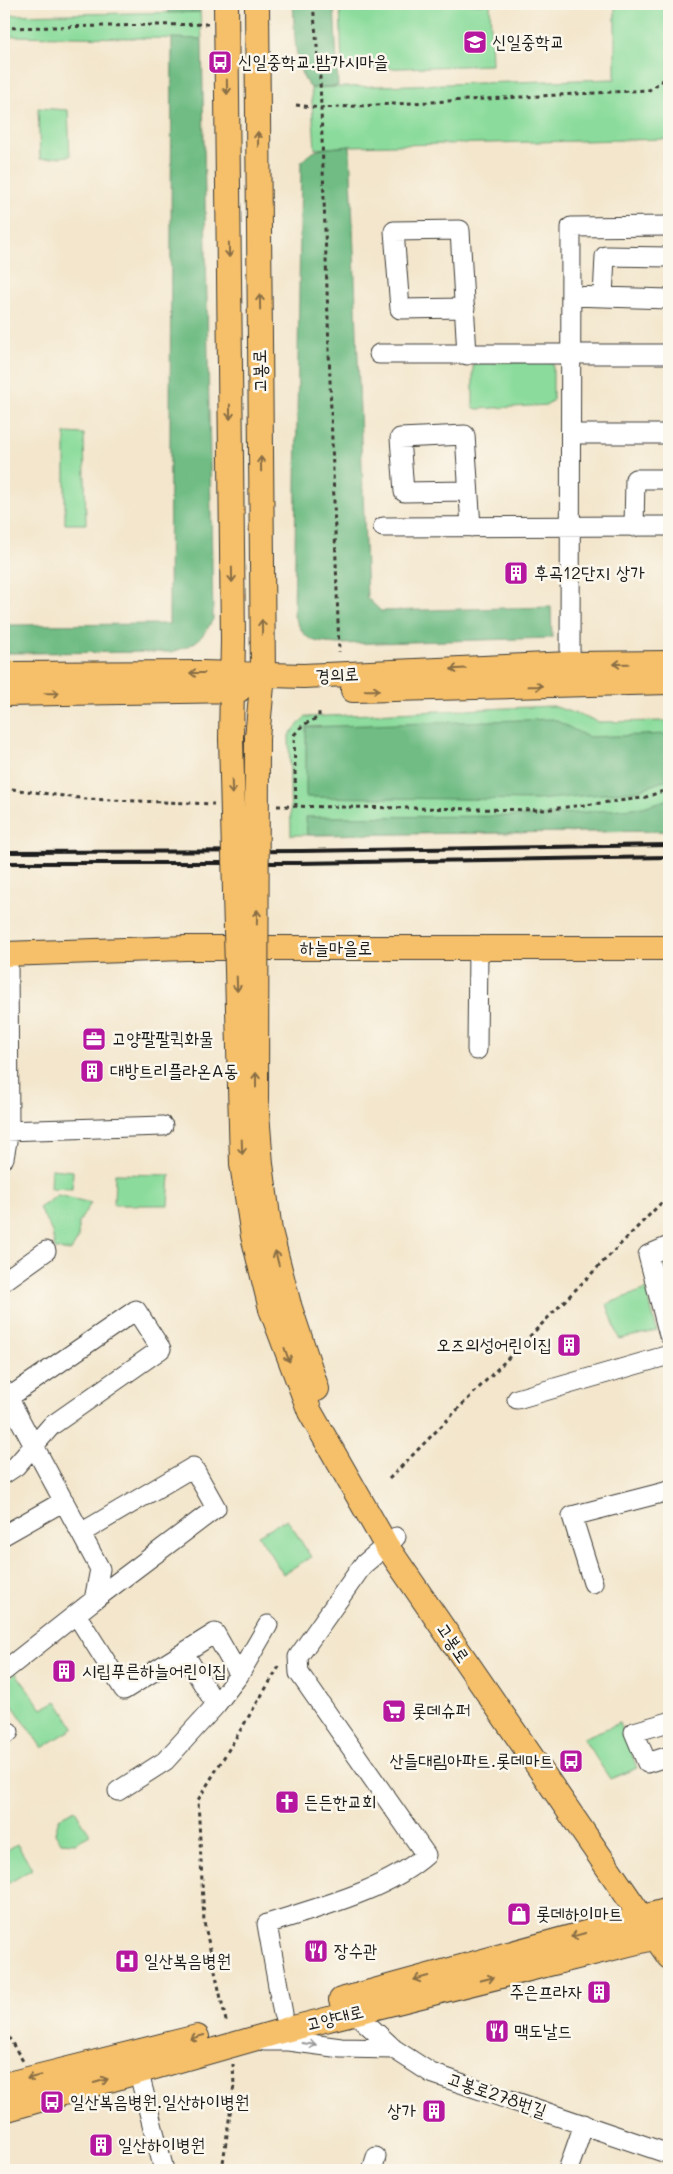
<svg xmlns="http://www.w3.org/2000/svg" width="673" height="2174" font-family="Mali,'Poor Story',sans-serif">
<rect width="100%" height="100%" fill="#fbf7ec"/>
<filter id="ink" filterUnits="userSpaceOnUse"><feTurbulence type="fractalNoise" baseFrequency=".02" numOctaves="2"/><feDisplacementMap in="SourceGraphic" scale="10" xChannelSelector="R" yChannelSelector="G"/><feConvolveMatrix kernelMatrix="1 2 1 2 8 2 1 2 1" color-interpolation-filters="sRGB"/></filter>
<filter id="wash" filterUnits="userSpaceOnUse"><feTurbulence type="fractalNoise" baseFrequency=".0096" numOctaves="4" result="noise"/><feDisplacementMap in="SourceGraphic" scale="20" xChannelSelector="R" yChannelSelector="G"/><feGaussianBlur stdDeviation="1.12" result="paint"/><feColorMatrix in="noise" values="0 0 0 0 0 0 0 0 0 0 0 0 0 0 0 0 0 1.4 0 .05"/><feComposite in="paint" operator="in"/></filter>
<g filter="url(#wash)">
<rect width="100%" height="100%" fill="#f3e6cc"/>
<path fill="#8bdc9c" stroke="#547c5c" d="M 340,4 L 490,4 L 492,65 L 342,70 Z
M 615,4 L 669,4 L 669,139 L 350,146 L 315,149 L 311,88 L 615,79 Z
M 200,12 L 202,39 L 4,36 L 4,15 Z
M 38,108 L 68,110 L 70,156 L 40,159 Z
M 553,361 L 553,400 L 548,405 L 477,409 L 473,407 L 473,363 Z
M 65,433 L 84,434 L 86,524 L 65,524 Z
M 553,706 L 599,722 L 669,721 L 669,831 L 291,835 L 289,735 L 305,717 Z
M 51,1169 L 73,1171 L 72,1189 L 50,1188 Z
M 115,1174 L 170,1175 L 168,1205 L 114,1205 Z
M 58,1195 L 91,1203 L 79,1222 L 78,1239 L 71,1251 L 55,1249 L 52,1232 L 39,1208 Z
M 646,1289 L 657,1331 L 619,1339 L 607,1304 Z
M 287,1519 L 311,1557 L 283,1574 L 258,1535 Z
M 16,1673 L 42,1709 L 57,1701 L 74,1728 L 42,1748 L 4,1693 L 4,1682 Z
M 620,1723 L 637,1768 L 610,1779 L 583,1738 Z
M 75,1810 L 90,1835 L 75,1843 L 61,1842 L 55,1833 L 59,1818 Z
M 17,1844 L 32,1869 L 4,1886 L 4,1852 Z"/>
<path fill="#70bc84" stroke="#466c50" d="M 169,4 L 200,4 L 200,12 L 168,13 Z
M 293,4 L 334,4 L 338,86 L 311,88 C 293,71 295,28 293,4 Z
M 172,38 L 202,39 L 213,619 C 202,640 194,646 171,652 L 4,653 L 4,625 L 169,624 Z
M 350,146 L 367,598 L 381,611 L 551,607 L 552,638 L 339,644 C 311,642 306,642 294,616 L 301,163 C 314,145 330,149 350,146 Z
M 553,719 L 588,737 L 669,734 L 669,779 L 636,791 L 536,800 L 306,797 L 306,727 Z
M 669,799 L 669,831 L 307,835 L 306,817 L 543,816 L 643,807 Z"/>
</g>
<g filter="url(#ink)">
<g fill="none" stroke-linecap="round" stroke-linejoin="round">
<g stroke="#3c3a36" stroke-width="21">
<path id="minor" d="M 571,296 L 669,299
M 603,297 L 605,256 L 669,257
M 465,308 L 400,309 L 394,231 L 460,230 L 467,355
M 379,354 L 669,354
M 572,434 L 669,434
M 467,491 L 404,492 L 400,438 L 465,435 L 471,527
M 383,527 L 669,526
M 634,527 L 635,479 L 669,479
M 570,664 L 571,227 L 669,226
M 477,1050 L 478,948
M 4,1131 L 163,1126
M 4,1158 L 9,1130 L 8,954
M 669,1246 L 648,1255 L 669,1335
M 4,1281 L 46,1251
M 4,1390 L 100,1569 L 94,1600 L 4,1671
M 517,1399 L 669,1355
M 4,1474 L 16,1466 L 51,1426 L 161,1349 L 136,1310 L 8,1398
M 81,1533 L 193,1467 L 216,1508 L 94,1600
M 4,1535 L 64,1501
M 593,1583 L 572,1516 L 669,1491
M 76,1614 L 124,1690 L 215,1633 L 239,1675
M 184,1653 L 216,1705
M 669,1722 L 634,1732 L 647,1763 L 669,1756
M 4,1735 L 9,1732
M 118,1791 L 165,1761 L 216,1705 L 239,1675 L 268,1625
M 352,2003 L 355,2013 L 394,2049 L 431,2073 L 669,2154
M 283,2014 L 267,1924 C 319,1907 385,1891 426,1855 L 299,1673 L 298,1657 L 363,1565 L 396,1537
M 264,2041 L 288,2041 L 341,2048 L 394,2049
M 138,2070 L 164,2170
M 372,2170 L 376,2157
M 568,2170 L 584,2124"/>
</g>
<g stroke="#3c3a36" stroke-width="26">
<path id="major" d="M 226,4 L 233,640 L 231,738
M 257,4 L 263,675 L 257,738
M 4,674 L 202,673 L 303,676 L 570,664 L 669,663
M 353,690 L 669,682
M 4,694 L 239,690
M 4,954 L 186,948 L 669,948
M 289,1305 L 317,1389
M 271,1309 L 310,1412 L 386,1545 L 669,1957
M 341,2000 L 669,1910
M 4,2085 L 197,2037
M 4,2110 L 285,2030 L 669,1934"/>
</g>
<path stroke="#3c3a36" stroke-width="3" stroke-dasharray="4 4" stroke-linecap="butt" d="M 313,4 L 320,78 L 339,652
M 4,28 L 208,24
M 296,105 L 321,108 L 649,90 L 669,76
M 4,788 L 86,799 L 214,804
M 277,806 L 542,810 L 643,798 L 669,789
M 296,807 L 294,735 L 303,725 L 319,717 L 319,710
M 389,1479 L 669,1195
M 226,2021 L 204,1922 L 198,1800 L 280,1665
M 4,2030 L 23,2061
M 222,2170 L 234,2085 L 233,2064"/>
<use href="#minor" stroke="#fff" stroke-width="19"/>
<use href="#major" stroke="#f6c06b" stroke-width="24"/>
<path stroke="#1c1c1c" stroke-width="4" d="M 4,852 L 302,851 L 669,845
M 4,863 L 298,863 L 669,857"/>
<g stroke="#3c3a36" stroke-width="26" stroke-linecap="butt">
<path id="major-bridge" d="M 231,738 L 242,1164 L 253,1236 L 271,1309
M 257,738 L 256,1100 L 261,1164 L 270,1231 L 289,1305"/>
</g>
<use href="#major-bridge" stroke="#f6c06b" stroke-width="24"/>
</g>
<defs><path id="oneway-shaft" d="M-6 0H5M1.5-3L5.5 0L1.5 3" fill="none" stroke-width="1.6" stroke-linecap="round" stroke-linejoin="round" transform="scale(1.25)"/></defs>
<g stroke="#896e44">
<use href="#oneway-shaft" transform="translate(227 87) rotate(89)"/>
<use href="#oneway-shaft" transform="translate(258 139) rotate(-91)"/>
<use href="#oneway-shaft" transform="translate(229 250) rotate(89)"/>
<use href="#oneway-shaft" transform="translate(260 302) rotate(-91)"/>
<use href="#oneway-shaft" transform="translate(230 412) rotate(89)"/>
<use href="#oneway-shaft" transform="translate(261 464) rotate(-91)"/>
<use href="#oneway-shaft" transform="translate(232 575) rotate(89)"/>
<use href="#oneway-shaft" transform="translate(262 627) rotate(-91)"/>
<use href="#oneway-shaft" transform="translate(621 664) rotate(179)"/>
<use href="#oneway-shaft" transform="translate(458 669) rotate(177)"/>
<use href="#oneway-shaft" transform="translate(197 673) rotate(-180)"/>
<use href="#oneway-shaft" transform="translate(535 686) rotate(-1)"/>
<use href="#oneway-shaft" transform="translate(372 690) rotate(-1)"/>
<use href="#oneway-shaft" transform="translate(52 693) rotate(-1)"/>
<use href="#oneway-shaft" transform="translate(232 787) rotate(88)"/>
<use href="#oneway-shaft" transform="translate(257 917) rotate(-89)"/>
<use href="#oneway-shaft" transform="translate(237 984) rotate(88)"/>
<use href="#oneway-shaft" transform="translate(256 1080) rotate(-90)"/>
<use href="#oneway-shaft" transform="translate(242 1147) rotate(88)"/>
<use href="#oneway-shaft" transform="translate(277 1258) rotate(-104)"/>
<use href="#oneway-shaft" transform="translate(287 1355) rotate(70)"/>
<use href="#oneway-shaft" transform="translate(578 1935) rotate(165)"/>
<use href="#oneway-shaft" transform="translate(421 1978) rotate(165)"/>
<use href="#oneway-shaft" transform="translate(487 1979) rotate(-14)"/>
<use href="#oneway-shaft" transform="translate(197 2037) rotate(165)"/>
<use href="#oneway-shaft" transform="translate(34 2077) rotate(167)"/>
<use href="#oneway-shaft" transform="translate(101 2081) rotate(-16)"/>
</g>
<use stroke="#999" href="#oneway-shaft" transform="translate(309 2044) rotate(7)"/>
</g>
<defs>
<g id="school-square" transform="scale(1.25)"><rect x="-9" y="-9" width="18" height="18" rx="4" fill="#b5179e" stroke="#fbf7ec"/><path d="M0-5L7-2L0 1L-7-2ZM-4 1L0 2.5L4 1V4Q0 6-4 4Z" fill="#fff"/></g>
<g id="bus-square" transform="scale(1.25)"><rect x="-9" y="-9" width="18" height="18" rx="4" fill="#b5179e" stroke="#fbf7ec"/><path d="M-5-6H5V4H4V6H2V4H-2V6H-4V4H-5ZM-3.5-4V0h7V-4ZM-3.5 1.2v1.5H-2V1.2ZM2 1.2v1.5H3.5V1.2Z" fill="#fff"/></g>
<g id="building-square" transform="scale(1.25)"><rect x="-9" y="-9" width="18" height="18" rx="4" fill="#b5179e" stroke="#fbf7ec"/><path d="M-4-6H4V6H1V3H-1V6H-4ZM-2.5-4.3h1.7v1.8h-1.7ZM.8-4.3h1.7v1.8H.8ZM-2.5-1h1.7V.8h-1.7ZM.8-1h1.7V.8H.8Z" fill="#fff"/></g>
<g id="office-square" transform="scale(1.25)"><rect x="-9" y="-9" width="18" height="18" rx="4" fill="#b5179e" stroke="#fbf7ec"/><path d="M-6-3h4V-5.5h4V-3h4V5H-6ZM-1-4.5V-3h2v-1.5ZM-6 0V1H6V0Z" fill="#fff"/></g>
<g id="supermarket-square" transform="scale(1.25)"><rect x="-9" y="-9" width="18" height="18" rx="4" fill="#b5179e" stroke="#fbf7ec"/><path d="M-6-5.5h2.5l.6 2H6L4.5 2H-2.5L-4.4-4H-6ZM-1.5 3.2a1.3 1.3 0 1 0 .1 0ZM3 3.2a1.3 1.3 0 1 0 .1 0Z" fill="#fff"/></g>
<g id="church-square" transform="scale(1.25)"><rect x="-9" y="-9" width="18" height="18" rx="4" fill="#b5179e" stroke="#fbf7ec"/><path d="M-1.2-6h2.4v3.5h3.3v2.4h-3.3V6h-2.4V-.1h-3.3v-2.4h3.3Z" fill="#fff"/></g>
<g id="shop-square" transform="scale(1.25)"><rect x="-9" y="-9" width="18" height="18" rx="4" fill="#b5179e" stroke="#fbf7ec"/><path d="M-5-2.5h2.3a2.7 3.5 0 0 1 5.4 0H5L5.5 6h-11ZM-1.5-2.5h3a1.5 2.3 0 0 0-3 0Z" fill="#fff"/></g>
<g id="restaurant-square" transform="scale(1.25)"><rect x="-9" y="-9" width="18" height="18" rx="4" fill="#b5179e" stroke="#fbf7ec"/><path d="M-5-6h1v4h1v-4h1v4h1v-4h1v5L-1.5 .5V6h-2V.5L-5-1ZM5-6V6H3V1.5H1.5Q1.5-4 5-6Z" fill="#fff"/></g>
<g id="hospital-square" transform="scale(1.25)"><rect x="-9" y="-9" width="18" height="18" rx="4" fill="#b5179e" stroke="#fbf7ec"/><path d="M-5-5h3v3.5h4V-5h3V5h-3V1.5h-4V5h-3Z" fill="#fff"/></g>
</defs>
<g fill-rule="evenodd">
<use href="#school-square" x="475" y="42"/>
<use href="#bus-square" x="220" y="62"/>
<use href="#building-square" x="516" y="573"/>
<use href="#office-square" x="94" y="1039"/>
<use href="#building-square" x="92" y="1071"/>
<use href="#building-square" x="569" y="1345"/>
<use href="#building-square" x="64" y="1671"/>
<use href="#supermarket-square" x="394" y="1711"/>
<use href="#bus-square" x="571" y="1761"/>
<use href="#church-square" x="287" y="1802"/>
<use href="#shop-square" x="519" y="1914"/>
<use href="#restaurant-square" x="316" y="1951"/>
<use href="#hospital-square" x="127" y="1961"/>
<use href="#building-square" x="599" y="1992"/>
<use href="#restaurant-square" x="497" y="2031"/>
<use href="#bus-square" x="52" y="2102"/>
<use href="#building-square" x="434" y="2111"/>
<use href="#building-square" x="101" y="2145"/>
</g>
<g text-anchor="middle" stroke-width="5" stroke-linejoin="round" paint-order="stroke">
<g font-size="18" fill="#1c1c1c" stroke="#fbf7ec" text-anchor="start">
<text x="492" y="48">신일중학교</text>
<text x="238" y="68">신일중학교.밤가시마을</text>
<text x="534" y="579">후곡12단지 상가</text>
<text x="112" y="1045">고양팔팔퀵화물</text>
<text x="110" y="1077">대방트리플라온A동</text>
<text x="552" y="1351" text-anchor="end">오즈의성어린이집</text>
<text x="82" y="1677">시립푸른하늘어린이집</text>
<text x="412" y="1717">롯데슈퍼</text>
<text x="554" y="1767" text-anchor="end">산들대림아파트.롯데마트</text>
<text x="304" y="1808">든든한교회</text>
<text x="536" y="1920">롯데하이마트</text>
<text x="334" y="1957">장수관</text>
<text x="144" y="1967">일산복음병원</text>
<text x="582" y="1998" text-anchor="end">주은프라자</text>
<text x="514" y="2037">맥도날드</text>
<text x="70" y="2108">일산복음병원.일산하이병원</text>
<text x="416" y="2117" text-anchor="end">상가</text>
<text x="118" y="2151">일산하이병원</text>
</g>
<g font-size="18" fill="#1c1c1c" stroke="#fbf7ec">
<text transform="translate(260 371) rotate(-91)" y="6">고봉로</text>
<text transform="translate(337 675) rotate(-3)" y="6">경의로</text>
<text x="336" y="954">하늘마을로</text>
<text transform="translate(453 1643) rotate(56)" y="6">고봉로</text>
<text transform="translate(335 2018) rotate(-14)" y="6">고양대로</text>
<text transform="translate(497 2095) rotate(19)" y="6">고봉로278번길</text>
</g>
</g>
<rect width="673" height="2174" fill="none" stroke="#fbf7ec" stroke-width="20"/>
</svg>
